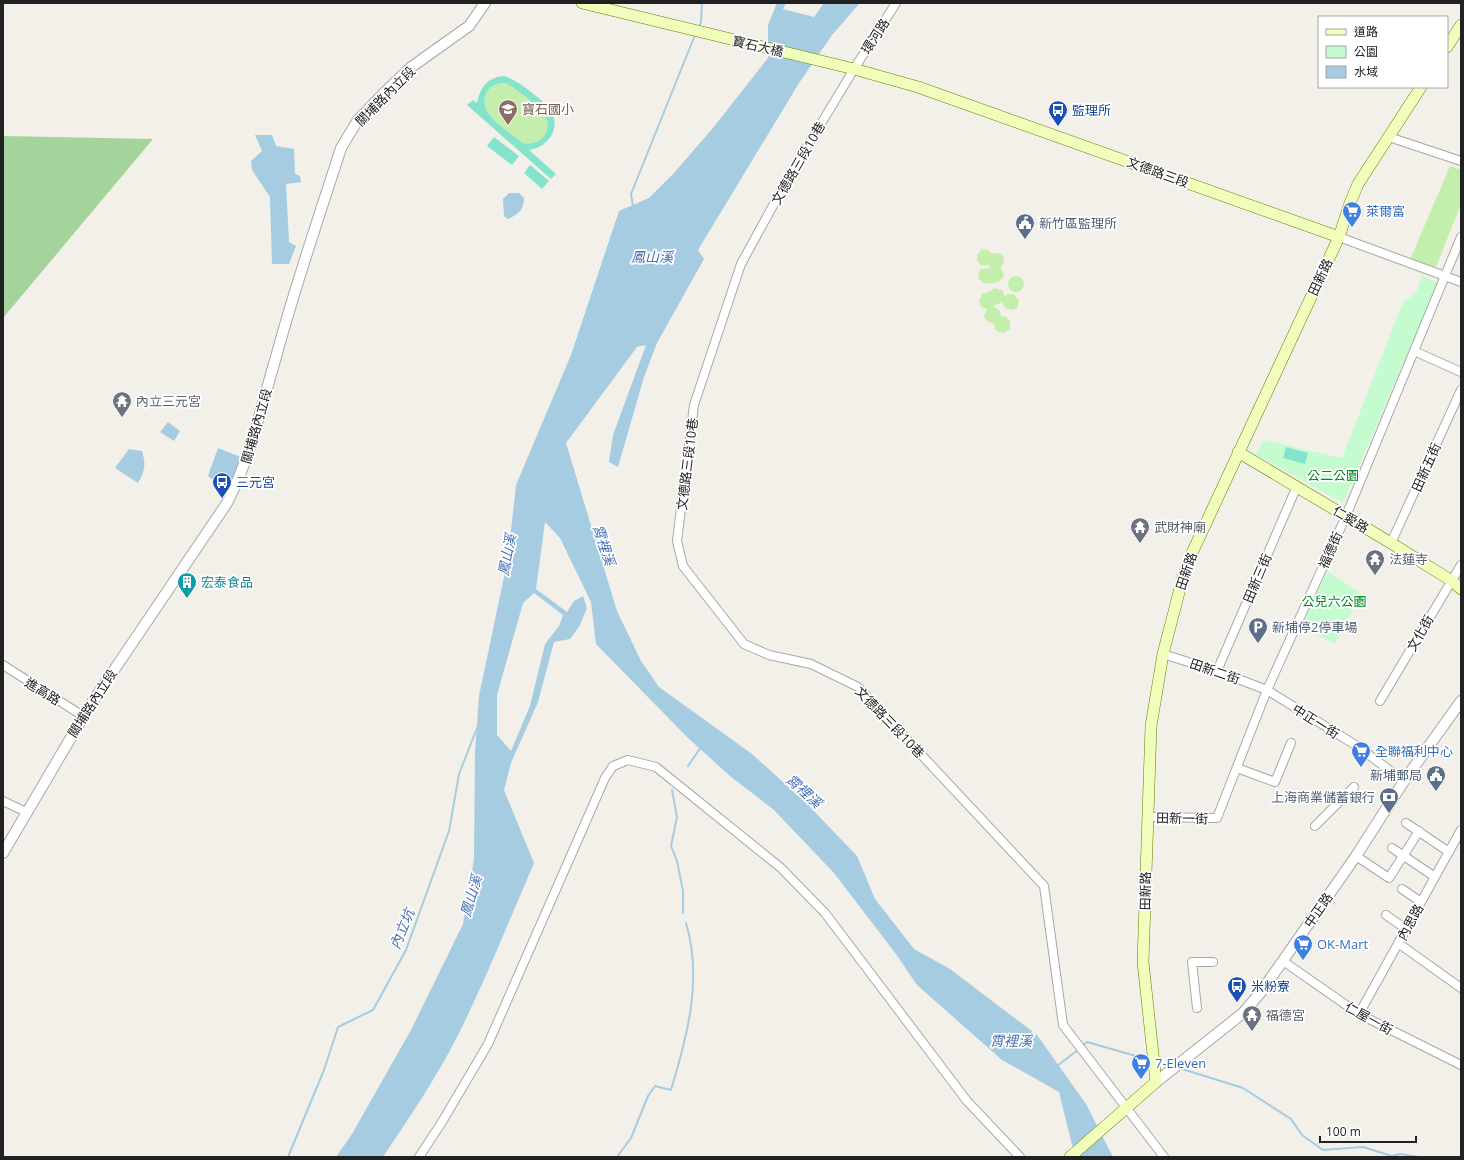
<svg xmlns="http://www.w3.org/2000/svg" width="1464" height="1160" font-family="'Open Sans','Noto Sans TC',sans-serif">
<rect width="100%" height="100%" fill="#f2f0e8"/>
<path fill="#c3eeac" d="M 505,83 C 514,86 538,106 544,114 C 555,130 540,147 523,143 C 509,131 475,114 487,92 C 491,85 497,83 505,83 Z
M 1450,166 L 1461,170 L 1461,204 L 1436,267 L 1410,260 Z
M 982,249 L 988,250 L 992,254 L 999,253 L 1004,257 L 1004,262 L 1001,268 L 1004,276 L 999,282 L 985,284 L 979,279 L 978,274 L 981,269 L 991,268 L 989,265 L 981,265 L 977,261 L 977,255 Z
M1008 284a8 8 0 1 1 16 0a8 8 0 1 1-16 0Z
M 994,288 L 1002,290 L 1005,296 L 1008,294 L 1014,294 L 1019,301 L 1017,308 L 1012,310 L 1005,308 L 1002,302 L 993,306 L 1000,311 L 1001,316 L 1006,317 L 1010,321 L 1010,329 L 1004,333 C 998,333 994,330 994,324 L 987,321 L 984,316 L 987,309 L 981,307 L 979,301 L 982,294 L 989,292 Z"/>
<path fill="#a4d39b" d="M 3,136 L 153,139 L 3,318 Z"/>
<path fill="#c4fcd0" d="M 1422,276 L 1438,283 L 1343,503 L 1255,454 L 1264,440 L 1342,458 L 1403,302 L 1416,293 Z
M 1325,570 L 1361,593 L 1335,644 L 1302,627 Z"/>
<path fill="#83e4cb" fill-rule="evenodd" d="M 504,76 C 514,78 543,100 550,109 C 562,127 549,147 529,150 L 556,174 L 551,179 L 467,105 L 473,100 L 477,103 C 480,87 488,77 504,76 ZM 505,83 C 515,87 537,105 544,114 C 555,130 540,147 523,143 C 509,131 475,114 487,92 C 491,85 497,83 505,83 Z
M 494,137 L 519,156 L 512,165 L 487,146 Z
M 530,165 L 549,181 L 542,189 L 524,173 Z
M 1286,447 L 1308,453 L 1305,464 L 1283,458 Z"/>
<path fill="#a6cce1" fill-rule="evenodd" d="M 777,3 L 786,3 L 783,9 L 814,17 L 824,3 L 860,3 L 832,35 L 799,83 L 698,250 L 704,259 L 657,343 L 644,377 L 618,467 L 609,462 L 613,435 L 646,345 L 637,347 L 566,443 L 617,611 L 641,661 L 659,687 L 752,754 L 808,805 L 857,856 L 875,899 L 914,949 L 950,969 L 1037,1035 L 1086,1104 L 1113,1157 L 1075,1157 L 1059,1092 L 1002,1060 L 917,985 L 896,954 L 834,873 L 774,810 L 730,776 L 688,738 L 596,644 L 591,602 L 560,538 L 545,522 L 536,589 L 567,612 L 574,601 L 583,596 L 587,608 L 579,627 L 570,639 L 554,642 L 538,702 L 511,763 L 504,790 L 534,863 C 509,921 486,979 458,1035 C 437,1077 409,1118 383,1157 L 336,1157 L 352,1134 L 411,1030 L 463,924 L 474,859 L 475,752 L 479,696 L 508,558 L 516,485 L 571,355 L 619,211 L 649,198 L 674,173 L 713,128 L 768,58 L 768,25 ZM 534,593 L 563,615 L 559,626 L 545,644 L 530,706 L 511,751 L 497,735 L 497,695 L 523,603 Z
M 255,135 L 272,135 L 276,146 L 294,149 L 295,174 L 300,176 L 301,182 L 286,184 L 289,242 L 296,246 L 289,264 L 272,264 L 270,197 L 252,170 L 251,161 L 262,151 Z
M 509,193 L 519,193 L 524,198 C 524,211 518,214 508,219 L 504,216 L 503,199 Z
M 168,422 L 180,431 L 174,441 L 160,432 Z
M 218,448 L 243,458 L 226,490 L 208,476 Z
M 129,449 L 142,451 C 146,464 145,471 138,483 L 115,468 Z"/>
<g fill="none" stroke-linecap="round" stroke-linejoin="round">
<path stroke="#a6cce1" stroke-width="2" d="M 699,27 L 701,22 L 702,3
M 633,206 L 631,194 L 695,35
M 688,766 L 701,747
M 672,790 L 677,817 L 671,846 L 677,861 L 683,891 L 683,913
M 1082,1046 L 1087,1042 L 1150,1060
M 1158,1062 L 1171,1066
M 1057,1066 L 1079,1049
M 1179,1068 L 1243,1088 L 1291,1119 L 1302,1135 L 1323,1150 L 1363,1147 L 1392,1156 L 1400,1154 L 1419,1157
M 288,1157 L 324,1070 L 338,1027 L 373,1010 L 406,950 L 449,831 L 459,774 L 477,728
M 617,1157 L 631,1138 L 648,1096 L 655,1086 L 671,1090 C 687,1037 703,979 686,923"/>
<g stroke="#a8a8a8" stroke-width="10">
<path id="minor" d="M 896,3 L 854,69 L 787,180 L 741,264 L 694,405 L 677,541 L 683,566 L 744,644 L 769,655 L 811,664 L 858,687 L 1044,886 L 1063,1025 L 1164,1157
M 1389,137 L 1461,161
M 1339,237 L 1461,282
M 1414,351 L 1461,372
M 1391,543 L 1461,390
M 1163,654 L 1217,671 L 1267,690 L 1357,746 L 1404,781
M 3,665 L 83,716
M 1217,671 L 1297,486
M 1380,701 L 1461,565
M 1237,768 L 1275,782 L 1291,743
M 3,801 L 26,812
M 1147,817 L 1217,818 L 1267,690 L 1346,516 L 1461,237
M 1406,823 L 1449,852
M 1315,826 L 1354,787
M 1392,848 L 1435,877
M 1356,856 L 1389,878 L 1419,831
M 1402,889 L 1421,902
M 1386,915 L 1406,929
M 1398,943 L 1461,988
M 1283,961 L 1359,1014 L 1461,1065
M 1197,1008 L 1192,962 L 1213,962
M 1359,1014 L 1461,830
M 419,1157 L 442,1122 L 488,1044 L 605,778 L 613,766 L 628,760 L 656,767 L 781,868 L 825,913 L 967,1101 L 1020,1157"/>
</g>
<g stroke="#a8a8a8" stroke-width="12">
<path id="tertiary" d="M 3,853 L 89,707 L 227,503 C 251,457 261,407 276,357 C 295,286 319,217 341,148 L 358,120 L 385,92 L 410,68 L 469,26 L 485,3
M 1156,1082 L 1243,1013 L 1261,992 L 1356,856 L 1404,781 L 1461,701"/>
</g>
<g stroke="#618000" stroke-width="12">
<path id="secondary" d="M 582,3 L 854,69 L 918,87 L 1339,237
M 1447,47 L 1461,25
M 1238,452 L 1391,543 L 1452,581 L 1461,589
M 1070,1157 L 1156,1082 L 1143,962 L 1151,726 L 1163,654 L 1183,577 L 1192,553 L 1339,237 L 1350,203 L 1358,184 L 1421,87"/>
</g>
<use href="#minor" stroke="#fff" stroke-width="8"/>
<use href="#tertiary" stroke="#fff" stroke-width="10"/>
<use href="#secondary" stroke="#f1fdbb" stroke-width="11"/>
</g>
<defs>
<g id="school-pin" transform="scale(1)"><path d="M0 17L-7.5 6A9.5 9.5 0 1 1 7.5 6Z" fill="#8d6e63" stroke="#fff"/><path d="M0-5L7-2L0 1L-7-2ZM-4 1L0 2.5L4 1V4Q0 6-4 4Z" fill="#fff"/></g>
<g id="bus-pin" transform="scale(1)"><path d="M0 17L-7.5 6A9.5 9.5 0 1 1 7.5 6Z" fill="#1a4fb4" stroke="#fff"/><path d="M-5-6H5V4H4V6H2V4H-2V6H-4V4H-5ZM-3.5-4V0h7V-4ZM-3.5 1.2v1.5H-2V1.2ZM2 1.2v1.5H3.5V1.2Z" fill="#fff"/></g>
<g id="supermarket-pin" transform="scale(1)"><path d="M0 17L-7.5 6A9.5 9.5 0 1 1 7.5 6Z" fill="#3f7fe0" stroke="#fff"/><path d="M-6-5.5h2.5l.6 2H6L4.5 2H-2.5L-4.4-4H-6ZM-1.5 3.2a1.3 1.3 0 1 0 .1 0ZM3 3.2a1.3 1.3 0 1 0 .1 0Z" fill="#fff"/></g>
<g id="civic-pin" transform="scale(1)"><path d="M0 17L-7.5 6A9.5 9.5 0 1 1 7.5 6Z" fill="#5c6f8a" stroke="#fff"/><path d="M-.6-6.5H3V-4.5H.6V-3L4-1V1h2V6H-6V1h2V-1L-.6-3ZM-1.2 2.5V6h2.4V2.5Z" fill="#fff"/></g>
<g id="temple-pin" transform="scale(1)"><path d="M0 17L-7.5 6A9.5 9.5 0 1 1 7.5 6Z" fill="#6b7280" stroke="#fff"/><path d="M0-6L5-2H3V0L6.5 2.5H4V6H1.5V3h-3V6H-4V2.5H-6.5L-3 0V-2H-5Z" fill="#fff"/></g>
<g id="building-pin" transform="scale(1)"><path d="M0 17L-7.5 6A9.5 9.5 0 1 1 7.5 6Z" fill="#0f9aa8" stroke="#fff"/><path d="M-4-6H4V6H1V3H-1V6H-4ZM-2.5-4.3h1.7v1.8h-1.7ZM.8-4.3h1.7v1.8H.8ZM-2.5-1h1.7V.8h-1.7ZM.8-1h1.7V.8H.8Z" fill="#fff"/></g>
<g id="parking-pin" transform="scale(1)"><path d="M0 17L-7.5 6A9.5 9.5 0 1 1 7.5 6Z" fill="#5c6f8a" stroke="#fff"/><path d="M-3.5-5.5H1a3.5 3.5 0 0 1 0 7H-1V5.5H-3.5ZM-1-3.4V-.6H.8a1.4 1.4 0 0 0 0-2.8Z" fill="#fff"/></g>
<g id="bank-pin" transform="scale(1)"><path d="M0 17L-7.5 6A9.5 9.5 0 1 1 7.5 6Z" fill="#5c6f8a" stroke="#fff"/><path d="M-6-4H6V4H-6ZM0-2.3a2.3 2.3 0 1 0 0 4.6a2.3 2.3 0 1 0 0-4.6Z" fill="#fff"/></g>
</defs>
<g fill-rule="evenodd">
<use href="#school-pin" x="508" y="109"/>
<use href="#bus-pin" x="1058" y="110"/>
<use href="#supermarket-pin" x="1352" y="211"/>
<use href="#civic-pin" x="1025" y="223"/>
<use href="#temple-pin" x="122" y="401"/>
<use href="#bus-pin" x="222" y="482"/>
<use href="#temple-pin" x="1140" y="527"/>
<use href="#temple-pin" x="1375" y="559"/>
<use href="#building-pin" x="187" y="582"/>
<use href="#parking-pin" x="1258" y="627"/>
<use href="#supermarket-pin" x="1361" y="751"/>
<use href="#civic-pin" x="1436" y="775"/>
<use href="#bank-pin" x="1389" y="797"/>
<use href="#supermarket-pin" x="1303" y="944"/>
<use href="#bus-pin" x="1237" y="986"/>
<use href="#temple-pin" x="1252" y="1015"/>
<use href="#supermarket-pin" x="1141" y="1063"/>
</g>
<g text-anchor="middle" stroke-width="3.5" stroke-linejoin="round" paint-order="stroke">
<g font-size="13" fill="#212121" stroke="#fff">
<text transform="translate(875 36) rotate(-57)" y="5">環河路</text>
<text transform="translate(758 46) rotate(13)" y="5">寶石大橋</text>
<text transform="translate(385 96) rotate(-45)" y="5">關埔路內立段</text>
<text transform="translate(798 163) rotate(-60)" y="5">文德路三段10巷</text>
<text transform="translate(1158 172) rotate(20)" y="5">文德路三段</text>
<text transform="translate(1320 277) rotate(-65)" y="5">田新路</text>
<text transform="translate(256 426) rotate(-74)" y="5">關埔路內立段</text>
<text transform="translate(687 464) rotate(-83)" y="5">文德路三段10巷</text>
<text transform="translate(1426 467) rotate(-66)" y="5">田新五街</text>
<text transform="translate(1351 519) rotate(31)" y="5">仁愛路</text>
<text transform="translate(1330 550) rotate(-66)" y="5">福德街</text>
<text transform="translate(1186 571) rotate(-71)" y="5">田新路</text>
<text transform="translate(1257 578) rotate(-67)" y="5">田新三街</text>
<text transform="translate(1420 633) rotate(-60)" y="5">文化街</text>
<text transform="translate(1215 671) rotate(19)" y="5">田新二街</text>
<text transform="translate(43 691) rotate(32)" y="5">進高路</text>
<text transform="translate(92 703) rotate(-57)" y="5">關埔路內立段</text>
<text transform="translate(1316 721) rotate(32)" y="5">中正一街</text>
<text transform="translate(890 722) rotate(46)" y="5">文德路三段10巷</text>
<text transform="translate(1182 818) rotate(1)" y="5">田新一街</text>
<text transform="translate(1145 891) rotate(-89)" y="5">田新路</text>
<text transform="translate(1318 910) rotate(-55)" y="5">中正路</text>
<text transform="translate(1410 922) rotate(-61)" y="5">內思路</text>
<text transform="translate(1369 1018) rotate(29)" y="5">仁屋一街</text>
</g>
<g font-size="13" fill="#785e54" stroke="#fff" text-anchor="start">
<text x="522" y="114">寶石國小</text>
</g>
<g font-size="13" fill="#164399" stroke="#fff" text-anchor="start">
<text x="1072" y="115">監理所</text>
<text x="236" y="487">三元宮</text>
<text x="1251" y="991">米粉寮</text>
</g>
<g font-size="13" fill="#366cbe" stroke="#fff" text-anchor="start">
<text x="1366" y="216">萊爾富</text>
<text x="1375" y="756">全聯福利中心</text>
<text x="1317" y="949">OK-Mart</text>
<text x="1155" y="1068">7-Eleven</text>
</g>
<g font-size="13" fill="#4e5e75" stroke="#fff" text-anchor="start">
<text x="1039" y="228">新竹區監理所</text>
<text x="1272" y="632">新埔停2停車場</text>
<text x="1422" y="780" text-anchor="end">新埔郵局</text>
<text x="1375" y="802" text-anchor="end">上海商業儲蓄銀行</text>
</g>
<g font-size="13" fill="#5b616d" stroke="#fff" text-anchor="start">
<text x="136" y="406">內立三元宮</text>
<text x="1154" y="532">武財神廟</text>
<text x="1389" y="564">法蓮寺</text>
<text x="1266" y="1020">福德宮</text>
</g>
<g font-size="13" fill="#068823" stroke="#fff">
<text x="1333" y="480">公二公園</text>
<text x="1334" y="606">公兒六公園</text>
</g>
<g font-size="13" fill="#0d838f" stroke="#fff" text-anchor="start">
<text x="201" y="587">宏泰食品</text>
</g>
<g font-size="14" font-style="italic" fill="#4770b7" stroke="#fff">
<text x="652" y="262">鳳山溪</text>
<text transform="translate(604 545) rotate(72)" y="5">霄裡溪</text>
<text transform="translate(507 555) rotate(-79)" y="5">鳳山溪</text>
<text transform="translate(804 791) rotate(42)" y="5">霄裡溪</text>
<text transform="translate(471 896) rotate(-73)" y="5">鳳山溪</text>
<text transform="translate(402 929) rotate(-68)" y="5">內立坑</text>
<text x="1011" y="1046">霄裡溪</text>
</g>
</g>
<rect width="1464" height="1160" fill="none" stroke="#212121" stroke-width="8"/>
<rect x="1318" y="16" width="130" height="72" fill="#ffffff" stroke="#a6a6a6"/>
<rect x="1326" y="29" width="20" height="6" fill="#f1fdbb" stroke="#a6a6a6"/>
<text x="1354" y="36" font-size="12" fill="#212121">道路</text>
<rect x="1326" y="46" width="20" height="12" fill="#c4fcd0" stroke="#a6a6a6"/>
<text x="1354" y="56" font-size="12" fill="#212121">公園</text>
<rect x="1326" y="66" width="20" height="12" fill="#a6cce1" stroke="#a6a6a6"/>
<text x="1354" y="76" font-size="12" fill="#212121">水域</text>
<path d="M1320 1136v6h96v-6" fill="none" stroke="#212121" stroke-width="2"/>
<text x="1326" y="1136" font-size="12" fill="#212121" stroke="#ffffff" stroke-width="3" paint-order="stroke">100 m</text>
</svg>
